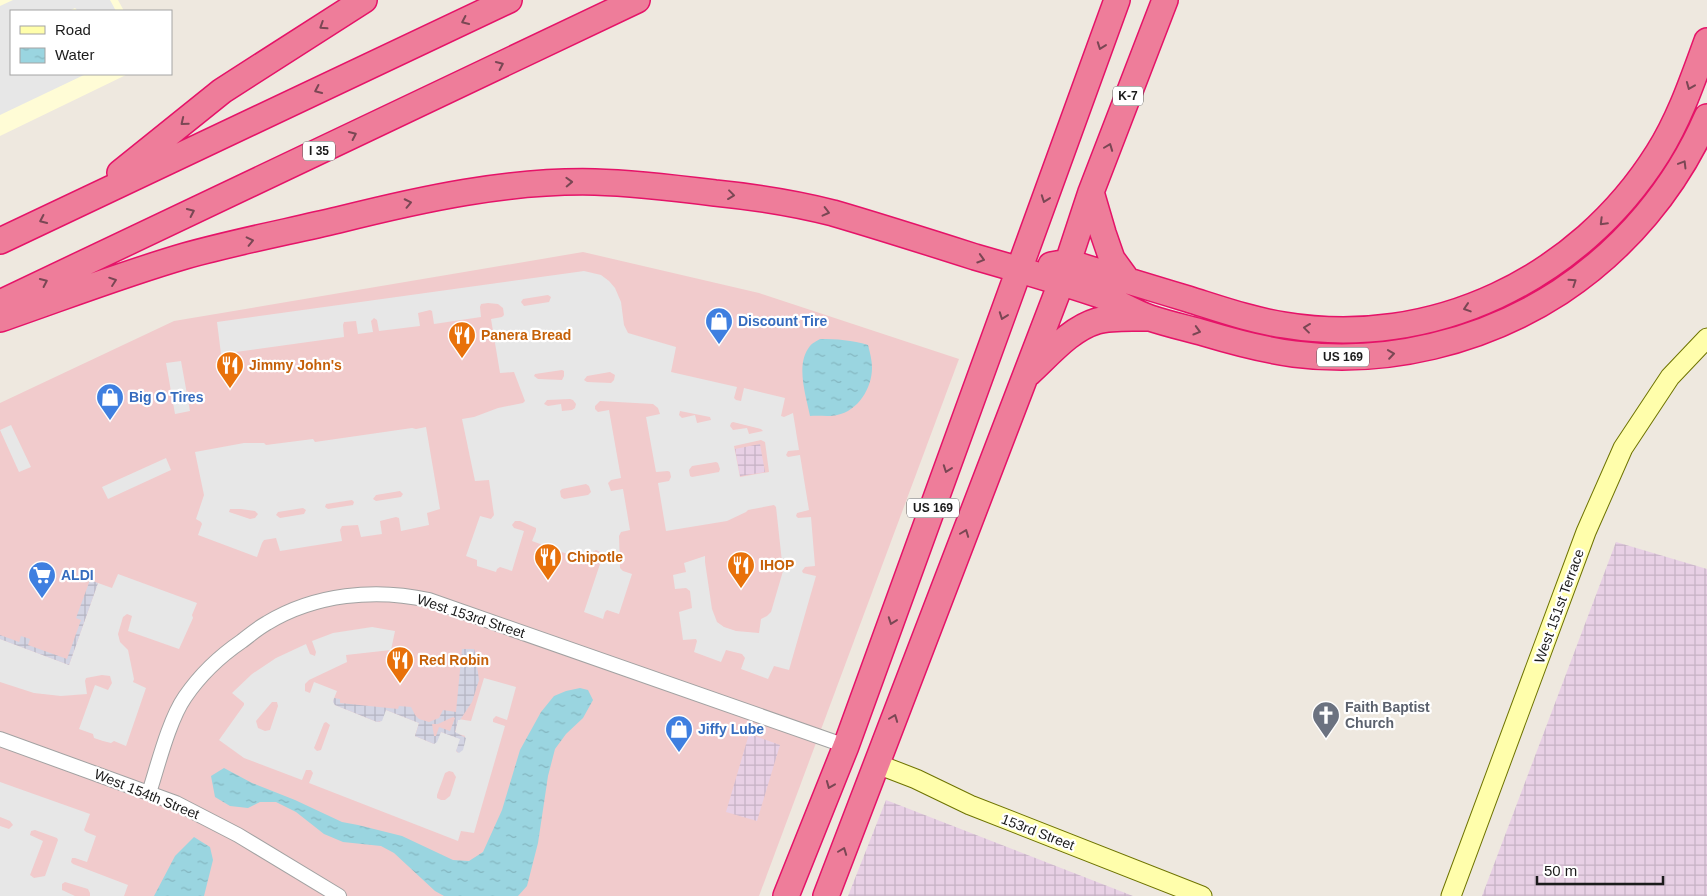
<svg xmlns="http://www.w3.org/2000/svg" width="1707" height="896" font-family="Arial,sans-serif">
<defs>
<pattern id="industrial-grid" width="8" height="8" patternUnits="userSpaceOnUse" patternTransform="scale(1.25)"><rect width="8" height="8" fill="#e8d0e5"/><path d="M0 4h8M4 0v8" fill="none" stroke="#c6b2c4"/></pattern>
<pattern id="plaza-grid" width="8" height="8" patternUnits="userSpaceOnUse" patternTransform="scale(1.25)"><rect width="8" height="8" fill="#d3d4e3"/><path d="M0 4h8M4 0v8" fill="none" stroke="#b5b5c2"/></pattern>
<pattern id="water-ripples" width="26" height="14" patternUnits="userSpaceOnUse" patternTransform="scale(1.25)"><rect width="26" height="14" fill="#9ad5e0"/><path d="M2 4q2-2 4 0t4 0M15 11q2-2 4 0t4 0" fill="none" stroke="#84b6c0"/></pattern>
</defs>
<rect width="100%" height="100%" fill="#eee8df"/>
<path fill="#f1cbcc" d="M 583,252 L 759,293 L 959,359 L 759,896 L 0,896 L 0,403 L 174,321 Z"/>
<path fill="url(#industrial-grid)" d="M 760,444 L 765,472 L 740,476 L 735,449 Z
M 1616,542 L 1707,569 L 1707,896 L 1482,896 Z
M 749,734 L 780,745 L 757,821 L 726,812 Z
M 886,800 L 1133,896 L 848,896 Z"/>
<path fill="#fffcd6" d="M 0,0 L 118,0 L 124,11 L 11,11 L 11,74 L 128,74 L 0,136 Z"/>
<path fill="#e7e7e7" fill-rule="evenodd" d="M 13,0 L 110,0 L 116,11 L 78,11 L 75,8 L 69,11 L 11,11 L 11,74 L 86,74 L 0,115 L 0,6 Z
M 584,271 L 601,275 L 609,281 L 615,288 L 621,302 L 624,325 L 628,333 L 676,347 L 671,372 L 737,387 L 734,398 L 736,400 L 741,401 L 744,388 L 785,398 L 781,416 L 784,417 L 793,413 L 799,450 L 788,451 L 786,455 L 788,457 L 800,455 L 809,510 L 797,513 L 796,516 L 798,518 L 811,517 L 815,566 L 805,567 L 802,571 L 803,573 L 816,576 L 789,670 L 774,666 L 768,679 L 741,669 L 745,658 L 742,654 L 726,650 L 721,662 L 694,652 L 697,641 L 696,639 L 683,640 L 679,612 L 692,608 L 690,591 L 686,588 L 675,589 L 673,575 L 686,572 L 684,563 L 705,556 L 705,562 L 712,609 L 717,622 L 724,627 L 736,631 L 759,633 L 761,619 L 767,616 L 771,612 L 783,571 L 776,507 L 774,505 L 748,510 L 746,512 L 727,521 L 666,531 L 658,483 L 669,481 L 671,477 L 670,472 L 668,471 L 656,472 L 646,417 L 660,414 L 658,408 L 653,404 L 600,401 L 595,406 L 595,409 L 598,412 L 609,410 L 621,478 L 611,480 L 608,483 L 611,491 L 623,489 L 630,530 L 621,532 L 619,536 L 620,568 L 623,571 L 632,574 L 619,614 L 607,610 L 605,612 L 603,619 L 584,612 L 602,558 L 600,552 L 596,550 L 593,552 L 589,562 L 532,541 L 536,531 L 536,528 L 520,521 L 515,521 L 512,525 L 514,528 L 524,531 L 512,571 L 500,567 L 497,569 L 496,572 L 477,566 L 477,560 L 466,556 L 480,516 L 491,519 L 494,515 L 489,480 L 475,481 L 462,419 L 474,417 L 498,408 L 523,403 L 525,401 L 514,372 L 500,373 L 491,319 L 502,317 L 504,315 L 503,308 L 498,304 L 488,303 L 481,304 L 480,307 L 481,317 L 434,324 L 432,311 L 430,310 L 418,313 L 420,326 L 379,331 L 377,320 L 374,318 L 371,321 L 373,332 L 358,334 L 356,321 L 344,322 L 343,325 L 344,337 L 221,354 L 217,322 ZM 548,295 L 551,297 L 549,302 L 524,306 L 521,302 L 523,299 ZM 562,370 L 564,371 L 564,376 L 562,380 L 538,379 L 534,376 L 535,374 ZM 610,372 L 615,375 L 614,380 L 611,383 L 587,382 L 584,380 L 587,376 ZM 570,399 L 573,400 L 576,404 L 575,408 L 572,410 L 562,411 L 561,404 L 548,406 L 544,404 L 547,400 ZM 680,411 L 710,417 L 711,420 L 697,423 L 695,415 L 682,418 L 679,415 ZM 733,422 L 761,429 L 763,431 L 749,434 L 747,428 L 733,430 L 730,426 L 731,423 ZM 761,440 L 765,442 L 769,472 L 740,477 L 734,446 ZM 716,462 L 718,463 L 720,469 L 719,472 L 692,477 L 690,476 L 689,470 L 692,466 ZM 586,484 L 589,486 L 591,492 L 588,495 L 564,499 L 561,497 L 560,491 L 562,489 Z
M 181,361 L 190,411 L 175,414 L 166,363 Z
M 11,425 L 31,467 L 19,472 L 0,430 Z
M 426,427 L 440,509 L 427,513 L 429,525 L 401,531 L 399,518 L 396,517 L 380,521 L 382,534 L 361,537 L 358,525 L 342,526 L 340,530 L 342,541 L 280,551 L 276,538 L 264,540 L 262,543 L 257,557 L 198,535 L 202,524 L 201,522 L 196,519 L 204,495 L 195,452 L 244,443 L 264,443 L 266,445 L 313,439 L 315,442 L 412,428 L 416,429 ZM 400,491 L 403,494 L 401,497 L 376,501 L 373,499 L 376,495 ZM 352,500 L 354,502 L 353,505 L 328,509 L 325,507 L 326,504 ZM 303,508 L 306,510 L 304,514 L 280,518 L 276,515 L 278,512 ZM 230,509 L 241,509 L 255,511 L 258,514 L 255,518 L 250,519 L 229,512 Z
M 166,458 L 171,470 L 108,499 L 102,487 Z
M 118,574 L 197,603 L 192,615 L 193,618 L 179,649 L 128,631 L 132,616 L 127,614 L 123,617 L 118,634 L 120,642 L 128,650 L 134,679 L 133,682 L 146,688 L 126,746 L 114,741 L 111,743 L 103,741 L 94,738 L 93,734 L 79,729 L 95,685 L 108,690 L 112,683 L 110,676 L 102,675 L 86,678 L 85,681 L 87,694 L 61,696 L 34,693 L 0,682 L 0,639 L 69,665 L 98,583 L 112,588 Z
M 372,627 L 395,631 L 391,650 L 346,655 L 347,662 L 309,680 L 305,684 L 305,691 L 310,693 L 314,682 L 337,691 L 333,701 L 335,705 L 377,722 L 380,722 L 386,710 L 419,723 L 415,736 L 434,744 L 441,732 L 461,739 L 456,751 L 458,753 L 465,736 L 455,733 L 458,719 L 471,721 L 484,678 L 516,687 L 507,720 L 496,716 L 493,719 L 493,722 L 505,726 L 474,833 L 461,831 L 458,841 L 309,783 L 313,773 L 311,770 L 306,770 L 302,780 L 244,758 L 219,740 L 244,705 L 244,703 L 232,693 L 252,674 L 276,658 L 306,644 L 310,654 L 315,656 L 316,652 L 312,641 L 333,633 ZM 272,702 L 277,702 L 278,706 L 270,730 L 265,731 L 258,728 L 256,721 ZM 326,722 L 330,725 L 321,750 L 317,751 L 314,748 L 324,723 ZM 449,771 L 453,772 L 456,777 L 450,796 L 445,800 L 441,800 L 437,798 L 437,795 L 445,773 Z
M 0,782 L 90,814 L 84,830 L 86,832 L 96,836 L 87,862 L 75,858 L 72,858 L 71,862 L 73,864 L 128,885 L 124,896 L 90,896 L 90,893 L 88,889 L 65,882 L 62,884 L 62,890 L 75,896 L 0,896 L 0,826 L 9,829 L 13,825 L 10,821 L 0,817 ZM 35,830 L 57,838 L 58,840 L 45,876 L 34,878 L 30,875 L 43,841 L 30,835 L 31,831 Z"/>
<path fill="url(#plaza-grid)" fill-rule="evenodd" d="M 90,580 L 98,583 L 69,665 L 0,639 L 0,635 L 19,642 L 21,636 L 30,639 L 28,645 L 67,659 L 81,620 L 76,618 Z
M 462,649 L 474,649 L 475,652 L 479,680 L 472,702 L 460,720 L 458,720 L 455,732 L 466,738 L 463,750 L 459,753 L 456,751 L 460,739 L 441,732 L 437,742 L 434,744 L 415,736 L 419,723 L 386,710 L 382,721 L 377,722 L 335,705 L 333,702 L 334,698 L 340,699 L 340,703 L 398,709 L 399,706 L 411,707 L 415,715 L 419,719 L 429,722 L 439,718 L 443,710 L 456,712 ZM 453,717 L 455,718 L 450,731 L 439,727 L 436,736 L 434,736 L 432,724 L 438,724 Z"/>
<path fill="url(#water-ripples)" d="M 820,339 C 837,339 852,340 868,345 C 870,353 872,360 872,368 C 872,388 858,411 837,415 C 829,417 819,415 810,416 C 806,395 795,364 810,346 C 812,343 817,341 820,339 Z
M 580,688 L 588,690 L 593,700 L 583,718 L 566,734 L 555,749 L 548,776 L 538,843 L 527,886 L 518,896 L 444,896 L 435,891 L 394,853 L 381,846 L 343,842 L 324,834 L 296,812 L 276,802 L 260,802 L 248,808 L 230,806 L 215,797 L 211,776 L 224,768 L 252,783 L 295,800 L 342,822 L 358,825 L 402,836 L 453,860 L 469,861 L 483,852 L 502,810 L 520,750 L 541,712 L 554,696 L 566,691 Z
M 194,837 L 210,847 L 213,860 L 204,896 L 154,896 L 175,856 Z"/>
<g fill="none" stroke-linecap="round" stroke-linejoin="round">
<g stroke="#a2a2a2" stroke-width="16">
<path id="street" d="M 0,739 L 176,803 L 238,835 L 339,896
M 149,793 C 158,765 169,720 185,697 C 200,675 220,656 242,641 C 250,635 258,628 267,623 C 315,594 375,588 429,600 L 846,746"/>
</g>
<g stroke="#6e7300" stroke-width="21">
<path id="secondary" d="M 877,764 L 916,779 L 970,805 L 1202,896
M 1451,896 L 1586,532 L 1623,448 L 1670,377 L 1707,338"/>
</g>
<g stroke="#e51368" stroke-width="28">
<path id="highway" d="M 120,173 L 222,91 L 364,0
M 1091,192 L 1103,233 L 1112,259 L 1128,281
M 0,241 L 509,0
M 1051,265 L 1068,262 C 1108,275 1148,287 1188,299 C 1220,309 1251,320 1284,325 C 1432,350 1579,279 1658,153 C 1680,118 1693,79 1707,41
M 0,303 L 637,0
M 0,319 C 61,298 123,274 185,256 C 235,242 287,232 338,220 C 422,199 508,180 595,182 C 635,183 675,188 715,193 C 755,197 794,203 833,213 C 881,227 928,242 975,257 C 1017,269 1059,281 1100,295 C 1117,302 1133,312 1150,318 C 1168,324 1186,328 1204,333 C 1234,342 1264,350 1294,354 C 1386,366 1483,342 1560,292 C 1625,249 1676,188 1707,117
M 1029,373 C 1049,355 1070,329 1097,321 C 1110,317 1131,318 1145,318
M 786,896 L 846,746 L 1117,0
M 826,896 L 1061,283 L 1091,192 L 1165,0"/>
</g>
<use href="#street" stroke="#fff" stroke-width="14"/>
<use href="#secondary" stroke="#fffeab" stroke-width="19"/>
<use href="#highway" stroke="#ee7d9a" stroke-width="25"/>
</g>
<defs><path id="oneway-chevron" d="M-2-3.5L2.5 0L-2 3.5" fill="none" stroke-width="1.6" stroke-linecap="round" stroke-linejoin="round" transform="scale(1.25)"/></defs>
<g stroke="#7a4754">
<use href="#oneway-chevron" transform="translate(465 21) rotate(155)"/>
<use href="#oneway-chevron" transform="translate(323 26) rotate(147)"/>
<use href="#oneway-chevron" transform="translate(1101 46) rotate(110)"/>
<use href="#oneway-chevron" transform="translate(500 65) rotate(-25)"/>
<use href="#oneway-chevron" transform="translate(1690 86) rotate(112)"/>
<use href="#oneway-chevron" transform="translate(318 90) rotate(155)"/>
<use href="#oneway-chevron" transform="translate(184 122) rotate(141)"/>
<use href="#oneway-chevron" transform="translate(353 135) rotate(-25)"/>
<use href="#oneway-chevron" transform="translate(1109 147) rotate(-69)"/>
<use href="#oneway-chevron" transform="translate(1683 164) rotate(-59)"/>
<use href="#oneway-chevron" transform="translate(569 182) rotate(-2)"/>
<use href="#oneway-chevron" transform="translate(731 195) rotate(7)"/>
<use href="#oneway-chevron" transform="translate(1045 199) rotate(110)"/>
<use href="#oneway-chevron" transform="translate(408 203) rotate(-12)"/>
<use href="#oneway-chevron" transform="translate(191 212) rotate(-25)"/>
<use href="#oneway-chevron" transform="translate(826 212) rotate(14)"/>
<use href="#oneway-chevron" transform="translate(43 220) rotate(155)"/>
<use href="#oneway-chevron" transform="translate(1603 222) rotate(135)"/>
<use href="#oneway-chevron" transform="translate(250 241) rotate(-13)"/>
<use href="#oneway-chevron" transform="translate(981 259) rotate(17)"/>
<use href="#oneway-chevron" transform="translate(113 281) rotate(-19)"/>
<use href="#oneway-chevron" transform="translate(44 282) rotate(-25)"/>
<use href="#oneway-chevron" transform="translate(1573 282) rotate(-34)"/>
<use href="#oneway-chevron" transform="translate(1467 308) rotate(162)"/>
<use href="#oneway-chevron" transform="translate(1003 316) rotate(110)"/>
<use href="#oneway-chevron" transform="translate(1307 328) rotate(-173)"/>
<use href="#oneway-chevron" transform="translate(1197 331) rotate(16)"/>
<use href="#oneway-chevron" transform="translate(1391 354) rotate(-8)"/>
<use href="#oneway-chevron" transform="translate(947 469) rotate(110)"/>
<use href="#oneway-chevron" transform="translate(965 533) rotate(-69)"/>
<use href="#oneway-chevron" transform="translate(892 621) rotate(110)"/>
<use href="#oneway-chevron" transform="translate(894 718) rotate(-69)"/>
<use href="#oneway-chevron" transform="translate(830 785) rotate(112)"/>
<use href="#oneway-chevron" transform="translate(843 851) rotate(-69)"/>
</g>
<defs>
<g id="shop-pin" transform="scale(1.4375)"><path d="M0 17L-7.5 6A9.5 9.5 0 1 1 7.5 6Z" fill="#3f7fe0" stroke="#fff"/><path d="M-5-2.5h2.3a2.7 3.5 0 0 1 5.4 0H5L5.5 6h-11ZM-1.5-2.5h3a1.5 2.3 0 0 0-3 0Z" fill="#fff"/></g>
<g id="restaurant-pin" transform="scale(1.4375)"><path d="M0 17L-7.5 6A9.5 9.5 0 1 1 7.5 6Z" fill="#e8710a" stroke="#fff"/><path d="M-5-6h1v4h1v-4h1v4h1v-4h1v5L-1.5 .5V6h-2V.5L-5-1ZM5-6V6H3V1.5H1.5Q1.5-4 5-6Z" fill="#fff"/></g>
<g id="supermarket-pin" transform="scale(1.4375)"><path d="M0 17L-7.5 6A9.5 9.5 0 1 1 7.5 6Z" fill="#3f7fe0" stroke="#fff"/><path d="M-6-5.5h2.5l.6 2H6L4.5 2H-2.5L-4.4-4H-6ZM-1.5 3.2a1.3 1.3 0 1 0 .1 0ZM3 3.2a1.3 1.3 0 1 0 .1 0Z" fill="#fff"/></g>
<g id="church-pin" transform="scale(1.4375)"><path d="M0 17L-7.5 6A9.5 9.5 0 1 1 7.5 6Z" fill="#6b7280" stroke="#fff"/><path d="M-1.2-6h2.4v3.5h3.3v2.4h-3.3V6h-2.4V-.1h-3.3v-2.4h3.3Z" fill="#fff"/></g>
</defs>
<g fill-rule="evenodd">
<use href="#shop-pin" x="719" y="321"/>
<use href="#restaurant-pin" x="462" y="335"/>
<use href="#restaurant-pin" x="230" y="365"/>
<use href="#shop-pin" x="110" y="397"/>
<use href="#restaurant-pin" x="548" y="557"/>
<use href="#restaurant-pin" x="741" y="565"/>
<use href="#supermarket-pin" x="42" y="575"/>
<use href="#restaurant-pin" x="400" y="660"/>
<use href="#church-pin" x="1326" y="715"/>
<use href="#shop-pin" x="679" y="729"/>
</g>
<g text-anchor="middle" stroke-width="4.5" stroke-linejoin="round" paint-order="stroke">
<g fill="#fff" stroke="#5f5f5f" stroke-width="1">
<rect x="1113" y="86.5" width="30" height="19" rx="4"/>
<rect x="303" y="141.5" width="32" height="19" rx="4"/>
<rect x="1317" y="347.5" width="52" height="19" rx="4"/>
<rect x="907" y="498.5" width="52" height="19" rx="4"/>
</g>
<g font-size="12" font-weight="bold" fill="#1b1b1b">
<text x="1128" y="100">K-7</text>
<text x="319" y="155">I 35</text>
<text x="1343" y="361">US 169</text>
<text x="933" y="512">US 169</text>
</g>
<g font-size="14" font-weight="bold" fill="#366cbe" stroke="#fff" text-anchor="start">
<text x="738" y="326">Discount Tire</text>
<text x="129" y="402">Big O Tires</text>
<text x="61" y="580">ALDI</text>
<text x="698" y="734">Jiffy Lube</text>
</g>
<g font-size="14" font-weight="bold" fill="#c56008" stroke="#fff" text-anchor="start">
<text x="481" y="340">Panera Bread</text>
<text x="249" y="370">Jimmy John's</text>
<text x="567" y="562">Chipotle</text>
<text x="760" y="570">IHOP</text>
<text x="419" y="665">Red Robin</text>
</g>
<g font-size="14" fill="#1b1b1b" stroke="#fff">
<text transform="translate(1559 606) rotate(-70)" y="5">West 151st Terrace</text>
<text transform="translate(471 616) rotate(18)" y="5">West 153rd Street</text>
<text transform="translate(147 794) rotate(22)" y="5">West 154th Street</text>
<text transform="translate(1038 832) rotate(21)" y="5">153rd Street</text>
</g>
<g font-size="14" font-weight="bold" fill="#5b616d" stroke="#fff" text-anchor="start">
<text x="1345" y="712">Faith Baptist<tspan x="1345" dy="16">Church</tspan></text>
</g>
</g>
<rect x="10" y="10" width="162" height="65" fill="#ffffff" stroke="#a4a4a4"/>
<rect x="20" y="26" width="25" height="8" fill="#fffeab" stroke="#a4a4a4"/>
<text x="55" y="35" font-size="15" fill="#1b1b1b">Road</text>
<rect x="20" y="48" width="25" height="15" fill="url(#water-ripples)" stroke="#a4a4a4"/>
<text x="55" y="60" font-size="15" fill="#1b1b1b">Water</text>
<path d="M1537 876v8h126v-8" fill="none" stroke="#1b1b1b" stroke-width="2.5"/>
<text x="1544" y="876" font-size="15" fill="#1b1b1b" stroke="#ffffff" stroke-width="4" paint-order="stroke">50 m</text>
</svg>
